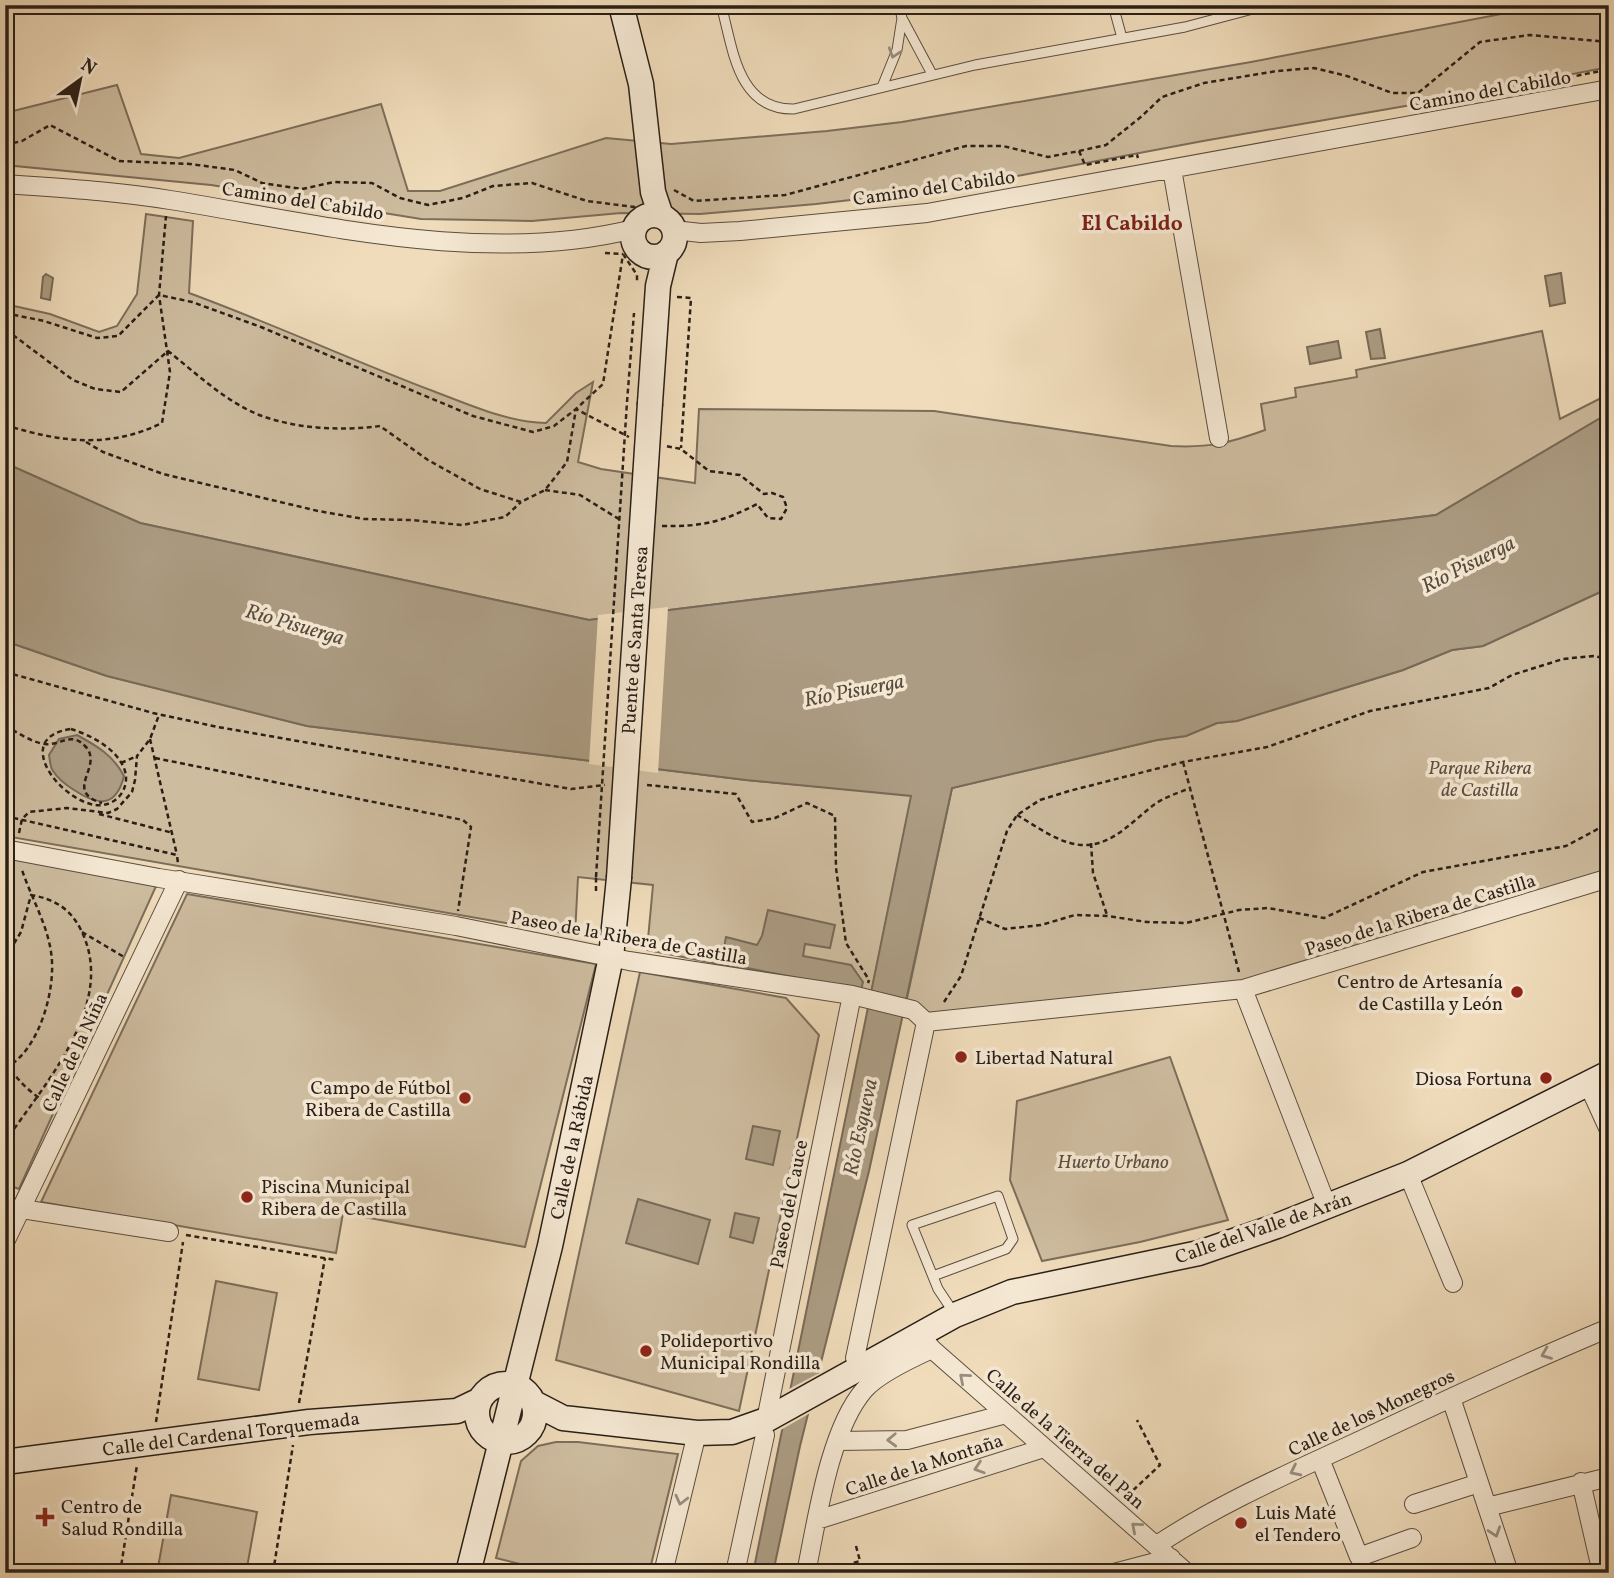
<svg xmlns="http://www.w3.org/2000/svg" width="1614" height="1578" font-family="Vollkorn,serif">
<rect width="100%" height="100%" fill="#f0dcbb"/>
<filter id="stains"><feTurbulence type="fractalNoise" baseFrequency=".00286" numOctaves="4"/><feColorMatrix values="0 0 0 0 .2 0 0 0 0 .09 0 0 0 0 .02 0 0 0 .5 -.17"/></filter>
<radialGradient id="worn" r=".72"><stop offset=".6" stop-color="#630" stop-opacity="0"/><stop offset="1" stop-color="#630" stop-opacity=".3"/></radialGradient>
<path fill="#cebc9f" stroke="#7c6e5b" stroke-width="2" d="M 1548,5 L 1609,5 L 1609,67 L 1440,100 L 1203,141 L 954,188 L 816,204 L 700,214 L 621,213 L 532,221 L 421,219 L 211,185 L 5,165 L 5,113 L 117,85 L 141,154 L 179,158 L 381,104 L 408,191 L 440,191 L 606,138 L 671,144 L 827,131 L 902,122 L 1251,62 Z
M 146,214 L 193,221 L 189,293 C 271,323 351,360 433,391 C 470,405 507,422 546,423 L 576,393 L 593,382 L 578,462 L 601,469 L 695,483 L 699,409 L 934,411 L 1171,446 C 1210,448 1229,443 1265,430 L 1261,404 L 1296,397 L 1295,388 L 1357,377 L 1356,370 L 1542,331 L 1560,419 L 1609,394 L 1609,413 L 1436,515 L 589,620 L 140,523 L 5,463 L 5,304 L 50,314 L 99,332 L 117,326 L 137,294 Z
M 1609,588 L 1609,873 L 1244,983 L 937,1016 L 906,1003 L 952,788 L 1157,740 L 1186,736 L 1217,723 L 1237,721 L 1403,670 L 1452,650 L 1483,646 Z
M 5,641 L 107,676 L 307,726 L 746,780 L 912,795 L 871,994 L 647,950 L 653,885 L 578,877 L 575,935 L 5,836 Z
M 5,855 L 157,884 L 19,1189 L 5,1184 Z
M 187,894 L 596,964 L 525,1247 L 343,1213 L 336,1253 L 41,1202 Z
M 640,972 L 786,998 L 819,1035 L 739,1411 L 556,1360 Z
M 1170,1057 L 1228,1220 L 1140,1242 L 1042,1261 L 1010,1180 L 1017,1101 Z
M 216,1281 L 277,1293 L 259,1390 L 198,1379 Z
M 556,1442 L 578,1442 L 678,1454 L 649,1573 L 556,1573 L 496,1558 L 521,1461 L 538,1446 Z
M 171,1495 L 257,1512 L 246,1573 L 157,1573 Z"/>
<path fill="#ac9c83" stroke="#786a58" stroke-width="2" d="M 1561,273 L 1565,303 L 1550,306 L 1545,276 Z
M 46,274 L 53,278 L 50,300 L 41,298 L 43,277 Z
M 1380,329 L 1385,358 L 1371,359 L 1366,332 Z
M 1338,341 L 1341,358 L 1310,364 L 1307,347 Z
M 1609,413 L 1609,588 L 1483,646 L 1452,650 L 1403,670 L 1237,721 L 1217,723 L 1186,736 L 1157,740 L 952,788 L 869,1171 L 800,1446 L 773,1573 L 753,1573 L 911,796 L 746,780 L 307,726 L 107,676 L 5,641 L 5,463 L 140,523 L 589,620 L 1436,515 Z
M 77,735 C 97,746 113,755 124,776 C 116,808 98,806 74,790 C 66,785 58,779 53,771 C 50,767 50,760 49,755 L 59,739 Z
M 768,910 L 835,925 L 830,948 L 805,944 L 803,956 L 851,965 L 863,982 L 861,990 L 721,963 L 726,937 L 757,945 L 762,936 Z
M 753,1126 L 780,1131 L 773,1165 L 746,1159 Z
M 638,1199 L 710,1220 L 698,1264 L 626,1243 Z
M 735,1213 L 759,1218 L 753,1243 L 730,1237 Z"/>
<path fill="#f0dcbb" d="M 668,607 L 658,773 L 589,764 L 598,615 Z
M 823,1371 L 812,1412 L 779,1431 L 787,1390 Z"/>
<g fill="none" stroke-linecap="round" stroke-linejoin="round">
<g stroke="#5b4e40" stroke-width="11">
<path id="lane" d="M 721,5 C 733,48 737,110 794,109 L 975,65 L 1185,27 L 1268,5
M 899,5 L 902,18 L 932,74
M 1113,5 L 1122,38
M 882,87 L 897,50 L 902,18
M 933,1276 L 1006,1249 L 1013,1239 L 998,1196 L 912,1225 L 938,1289 L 954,1313
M 664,1569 L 683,1570"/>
</g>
<g stroke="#5b4e40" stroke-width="20">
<path id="street" d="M 1172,169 L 1219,438
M 5,184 C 60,188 116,191 170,200 C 320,224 484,266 634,229
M 674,230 L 701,233 L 740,231 L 927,213 L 1609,89
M 5,849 L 159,878 L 456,926 L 629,961 L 852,995 L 913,1010 L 926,1022 L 1243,989 L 1609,878
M 1243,989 L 1327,1206
M 1588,1084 L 1609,1130
M 1408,1174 L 1453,1283
M 22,1209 L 169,1232
M 5,1242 L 179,880
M 920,1334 L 932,1349 L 1187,1573
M 855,1358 L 926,1022
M 1451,1398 L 1509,1573
M 766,1420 L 852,995
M 838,1441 L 907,1440 L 1006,1414
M 1320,1459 L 1359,1557 L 1412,1538
M 1581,1482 L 1602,1573
M 1414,1504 L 1479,1483
M 1487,1507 L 1609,1477
M 817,1520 L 1044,1448
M 1157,1545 C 1220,1503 1292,1472 1361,1440 C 1443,1401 1525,1363 1609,1328
M 663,1573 L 697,1433
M 735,1573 L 765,1435
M 806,1573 C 817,1520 829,1431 864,1390 C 878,1374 912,1358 932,1349
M 1114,1573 L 1171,1558"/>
</g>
<g stroke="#291f17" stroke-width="27">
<path id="secondary" d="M 621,5 L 641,84 L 653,192 L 661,216
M633 236a21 21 0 1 1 42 0a21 21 0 1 1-42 0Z
M 650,403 L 658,286 L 666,253
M477 1413a29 29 0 1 1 58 0a29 29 0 1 1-58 0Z
M 534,1403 L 563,1418 L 697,1433 L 732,1432 L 766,1420 L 955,1315 L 1012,1292 L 1199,1253 L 1277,1226 L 1408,1174 L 1609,1073
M 5,1462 L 309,1422 L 457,1411 L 480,1400
M 468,1573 L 550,1246 L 611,957 L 619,878"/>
</g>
<path stroke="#291f17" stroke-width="2.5" stroke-dasharray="5 3.5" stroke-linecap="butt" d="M 1569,79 L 1571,77 L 1605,70 L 1603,42
M 1408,107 L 1418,93
M 5,145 L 22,141 L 50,125 L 119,161 L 190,164 L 235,170 L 262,183 L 302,189 L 334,182 L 372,183 L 400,198 L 428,205 L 463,198 L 493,186 L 532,183 L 587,201 L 634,207 L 635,204
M 1079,151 L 1085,165 L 1137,155 L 1138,158
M 674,190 L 694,201 L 785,195 L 966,146 L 1003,146 L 1048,157 L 1079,151 L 1106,145 L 1142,116 L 1162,97 L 1204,83 L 1277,71 L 1314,68 L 1347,76 L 1392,93 L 1418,93 L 1480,42 L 1530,35 L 1609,42
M 605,253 L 623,254
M 623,254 L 637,275 L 637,282
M 677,297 L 691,298 L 681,448
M 5,313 L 44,321 L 97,338 L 118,336 L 159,295 L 192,302 L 261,327 L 473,416 L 533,432 L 554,426 L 576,409 L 603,384 L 623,254
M 5,332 L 13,335 L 73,380 L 95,389 L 121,392 L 168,351 C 197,374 227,403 262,416 C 298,429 343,431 380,426 L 428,460 L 480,489 L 521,502 L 545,490 L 567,462 L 576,409 L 629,437
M 627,402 L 634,313
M 5,425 C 60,442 109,449 162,423 L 170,372 L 159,295 L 166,216
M 86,442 L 103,452 L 163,474 L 318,511 L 364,519 L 411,520 L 462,525 L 505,517 L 521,502
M 545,490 L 580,495 L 622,521
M 662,526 C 700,527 723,522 757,504 L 768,518 L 781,519 L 787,508 L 783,497 L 772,493 L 764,494 L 740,475 L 709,471 L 681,449 L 666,446
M 5,672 L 153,713 L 218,727 L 571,789 L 605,785
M 5,726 C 16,731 32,743 45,744 C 60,746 71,731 85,746 C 105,766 62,791 102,803
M 71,729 C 90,735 114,747 123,766 C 133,786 117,808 95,805 C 58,799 12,737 71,729 Z
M 150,739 L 177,855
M 155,758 L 463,820 L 471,827 L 458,911
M 1183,762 L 1239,972
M 121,763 L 137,756
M 647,785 L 736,794 L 752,822 L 775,818 L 807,803 L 835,816 L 836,868 L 846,943 L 869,980 L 868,983
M 99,814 L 173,833
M 1017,815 C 1036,826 1058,843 1081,845 C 1112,847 1132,821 1155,804 C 1165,797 1178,793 1190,788
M 5,816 L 177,855 L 178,864
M 19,833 L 22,819 L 29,812 L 67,808 L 108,813 L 117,809 L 132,792 L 135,780 L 137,756 L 150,739 L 159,715
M 1091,843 L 1093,873 L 1107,915
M 596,891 L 596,877
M 979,918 L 1005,929 L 1041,925 L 1075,915 L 1107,916 L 1147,922 L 1186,923 L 1239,910 L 1268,908 L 1324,918 L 1423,872 L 1566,846 L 1609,823
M 82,932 L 124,957
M 5,958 L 21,932 L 31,895 C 54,899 70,908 81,930 C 118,1004 44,1084 5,1142
M 944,1002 L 961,976 L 1007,831 L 1017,815 L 1040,800 L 1069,791 L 1183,762 L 1267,747 L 1370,711 L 1489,688 L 1512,675 L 1563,659 L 1593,656 L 1609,659
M 5,1054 C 11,1078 32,1094 53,1107
M 5,1068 C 39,1052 57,988 51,952 C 47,924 31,897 22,870
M 186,1235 L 336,1260
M 299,1403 L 325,1258
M 156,1422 L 183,1242
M 1127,1496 L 1160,1465 L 1137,1420
M 856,1546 L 860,1561 L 853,1563 L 856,1573
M 120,1573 L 137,1465
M 273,1573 L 293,1445"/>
<use href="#lane" stroke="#f5e8d3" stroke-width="9"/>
<use href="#street" stroke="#f5e8d3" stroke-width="18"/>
<use href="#secondary" stroke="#f5e8d3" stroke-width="24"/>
<g stroke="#291f17" stroke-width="27" stroke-linecap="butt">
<path id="secondary-bridge" d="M 619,878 L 650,403"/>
</g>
<path stroke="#291f17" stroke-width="2.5" stroke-dasharray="5 3.5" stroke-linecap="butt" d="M 596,877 L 627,402"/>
<use href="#secondary-bridge" stroke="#f5e8d3" stroke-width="24"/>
</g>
<defs><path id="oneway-chevron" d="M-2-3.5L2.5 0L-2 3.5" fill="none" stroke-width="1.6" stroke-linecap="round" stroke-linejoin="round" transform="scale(1.75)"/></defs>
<g stroke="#998e7e">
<use href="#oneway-chevron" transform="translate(894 53) rotate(108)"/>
<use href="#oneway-chevron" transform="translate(1546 1354) rotate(158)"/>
<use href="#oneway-chevron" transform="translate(964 1378) rotate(-139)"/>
<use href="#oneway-chevron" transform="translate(892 1440) rotate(178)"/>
<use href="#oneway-chevron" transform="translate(979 1468) rotate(162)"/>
<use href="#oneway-chevron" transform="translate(1295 1471) rotate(154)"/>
<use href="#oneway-chevron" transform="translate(681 1500) rotate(104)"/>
<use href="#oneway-chevron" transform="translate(1136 1527) rotate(-139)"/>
<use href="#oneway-chevron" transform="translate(1495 1532) rotate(72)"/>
</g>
<g fill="#8f2418" stroke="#f5e8d3" stroke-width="2.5">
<circle cx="1517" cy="992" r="7"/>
<circle cx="961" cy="1057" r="7"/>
<circle cx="1546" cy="1078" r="7"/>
<circle cx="465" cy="1098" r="7"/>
<circle cx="247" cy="1197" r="7"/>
<circle cx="646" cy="1351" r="7"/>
<path d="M41.5 1506.5h7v7h7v7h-7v7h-7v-7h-7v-7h7z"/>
<circle cx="1241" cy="1523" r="7"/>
</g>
<g text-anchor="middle" stroke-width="7" stroke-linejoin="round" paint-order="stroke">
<g font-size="19" fill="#291f17" stroke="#f5e8d3">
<text transform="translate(1490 90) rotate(-10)" y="7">Camino del Cabildo</text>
<text transform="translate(934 187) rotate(-8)" y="7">Camino del Cabildo</text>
<text transform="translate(303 200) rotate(9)" y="7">Camino del Cabildo</text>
<text transform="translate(634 640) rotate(-86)" y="7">Puente de Santa Teresa</text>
<text transform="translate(1420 914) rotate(-17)" y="7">Paseo de la Ribera de Castilla</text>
<text transform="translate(629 937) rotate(10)" y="7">Paseo de la Ribera de Castilla</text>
<text transform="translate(74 1052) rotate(-65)" y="7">Calle de la Niña</text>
<text transform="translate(571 1147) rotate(-78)" y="7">Calle de la Rábida</text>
<text transform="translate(788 1204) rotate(-79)" y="7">Paseo del Cauce</text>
<text transform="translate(1263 1227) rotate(-19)" y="7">Calle del Valle de Arán</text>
<text transform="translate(1371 1412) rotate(-25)" y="7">Calle de los Monegros</text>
<text transform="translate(231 1433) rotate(-7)" y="7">Calle del Cardenal Torquemada</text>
<text transform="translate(1066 1438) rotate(41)" y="7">Calle de la Tierra del Pan</text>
<text transform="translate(924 1464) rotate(-18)" y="7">Calle de la Montaña</text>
</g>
<g font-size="19" font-style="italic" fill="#5b4e40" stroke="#f5e8d3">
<text x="1480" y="774">Parque Ribera<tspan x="1480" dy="22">de Castilla</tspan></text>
<text x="1113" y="1168">Huerto Urbano</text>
</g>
<g font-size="19" fill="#291f17" stroke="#f5e8d3" text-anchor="start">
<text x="1503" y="988" text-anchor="end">Centro de Artesanía<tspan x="1503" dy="22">de Castilla y León</tspan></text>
<text x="975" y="1064">Libertad Natural</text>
<text x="1532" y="1085" text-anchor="end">Diosa Fortuna</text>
<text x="451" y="1094" text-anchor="end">Campo de Fútbol<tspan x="451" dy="22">Ribera de Castilla</tspan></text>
<text x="261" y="1193">Piscina Municipal<tspan x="261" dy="22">Ribera de Castilla</tspan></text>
<text x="660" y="1347">Polideportivo<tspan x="660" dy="22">Municipal Rondilla</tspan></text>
<text x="61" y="1513">Centro de<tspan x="61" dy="22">Salud Rondilla</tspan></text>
<text x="1255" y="1519">Luis Maté<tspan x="1255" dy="22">el Tendero</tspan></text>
</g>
<g font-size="21" font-weight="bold" fill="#7a1f14" stroke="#f5e8d3">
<text x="1132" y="230">El Cabildo</text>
</g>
<g font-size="21" font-style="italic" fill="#574b3d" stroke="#f5e8d3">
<text transform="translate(1468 564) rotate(-27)" y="7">Río Pisuerga</text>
<text transform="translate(295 624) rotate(16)" y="7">Río Pisuerga</text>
<text transform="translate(854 690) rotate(-11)" y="7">Río Pisuerga</text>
<text transform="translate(860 1127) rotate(-78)" y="7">Río Esgueva</text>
</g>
</g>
<rect width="1614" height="1578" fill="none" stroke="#f0dcbb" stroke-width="28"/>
<rect x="7" y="7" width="1600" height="1564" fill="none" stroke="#291f17" stroke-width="3.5"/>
<rect x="14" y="14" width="1586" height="1550" fill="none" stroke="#291f17" stroke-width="2"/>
<g transform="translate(80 80) rotate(33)" stroke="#f5e8d3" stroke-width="5" paint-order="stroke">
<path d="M0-5L12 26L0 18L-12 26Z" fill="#291f17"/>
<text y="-10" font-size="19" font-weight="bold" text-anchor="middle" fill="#291f17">N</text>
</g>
<rect width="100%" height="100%" filter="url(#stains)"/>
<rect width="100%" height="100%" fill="url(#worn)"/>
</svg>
